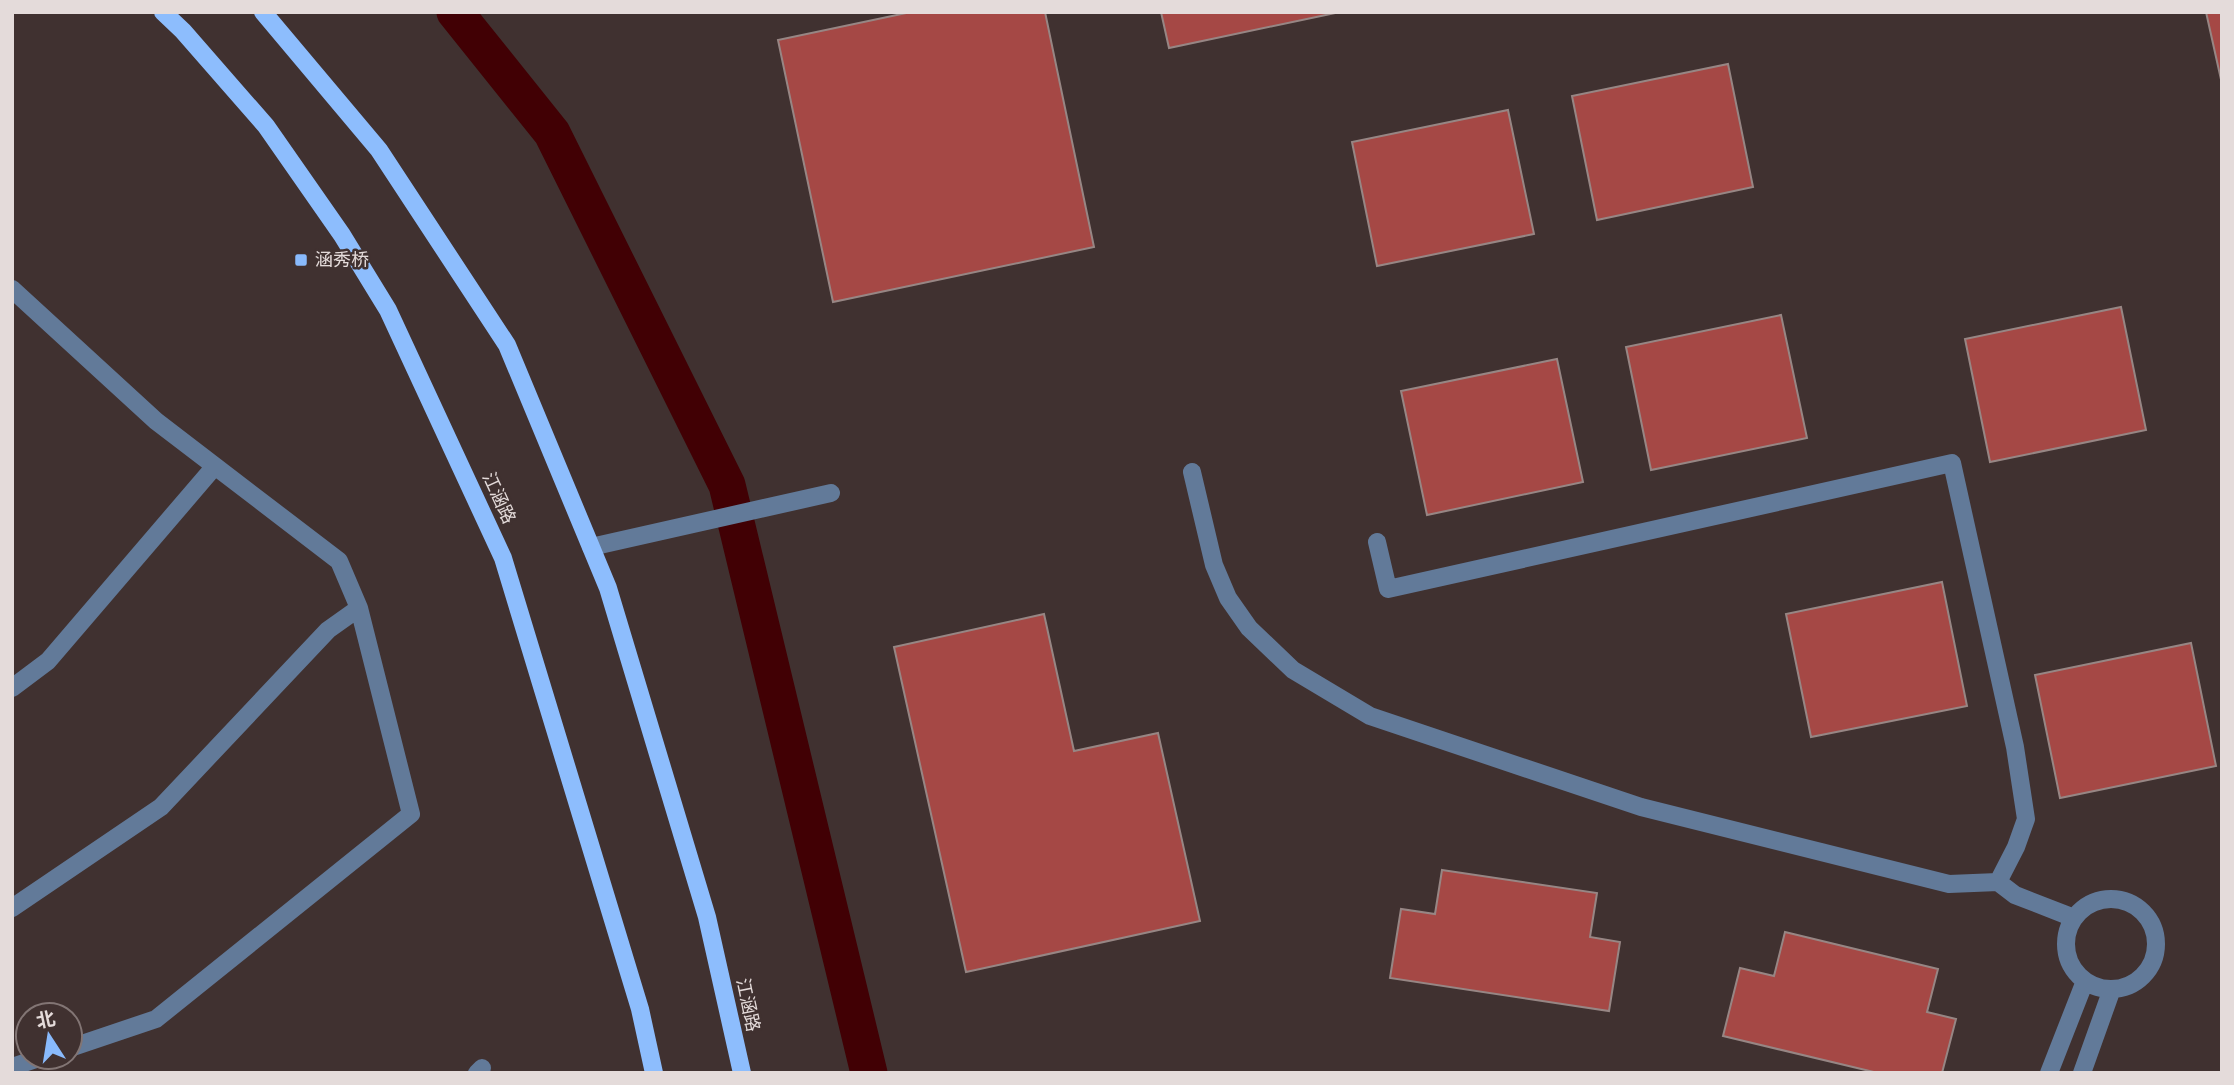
<svg xmlns="http://www.w3.org/2000/svg" width="2234" height="1085" font-family="'Titillium Web','Noto Sans SC',sans-serif">
<rect width="100%" height="100%" fill="#403130"/>
<g fill="none" stroke-linecap="round" stroke-linejoin="round">
<path stroke="#410004" stroke-width="37" d="M 455,12 L 552,133 L 727,485 L 869,1073"/>
</g>
<path fill="#a54845" stroke="#978684" stroke-width="2" d="M 911,12 L 1045,12 L 1094,247 L 833,302 L 778,40 Z
M 1161,12 L 1340,12 L 1169,48 Z
M 2206,12 L 2222,12 L 2222,84 Z
M 1728,64 L 1753,187 L 1597,220 L 1572,96 Z
M 1508,110 L 1534,234 L 1377,266 L 1352,142 Z
M 2121,307 L 2146,430 L 1990,462 L 1965,339 Z
M 1781,315 L 1807,438 L 1651,470 L 1626,347 Z
M 1557,359 L 1583,482 L 1427,515 L 1401,391 Z
M 1942,582 L 1967,706 L 1811,737 L 1786,614 Z
M 1044,614 L 1074,751 L 1158,733 L 1200,921 L 966,972 L 894,647 Z
M 2191,643 L 2216,766 L 2060,798 L 2035,675 Z
M 1442,870 L 1597,893 L 1590,937 L 1620,942 L 1609,1011 L 1390,978 L 1401,909 L 1435,914 Z
M 1785,932 L 1938,969 L 1927,1012 L 1956,1019 L 1942,1073 L 1878,1073 L 1723,1036 L 1740,968 L 1774,976 Z"/>
<g fill="none" stroke-linecap="round" stroke-linejoin="round">
<path stroke="#627a99" stroke-width="18" d="M 12,289 L 156,421 L 339,561 L 359,608 L 411,814 L 156,1019 L 70,1048
M 1192,472 L 1214,565 L 1228,598 L 1249,628 L 1293,670 L 1370,716 L 1641,807 L 1949,884 L 1998,882
M 1377,542 L 1388,589 L 1952,463 L 2015,747 L 2026,819 L 2016,847 L 1998,882 L 2015,895 L 2074,918
M 591,547 L 831,493
M 12,688 L 48,661 L 215,466
M2066 944a45 45 0 1 1 90 0a45 45 0 1 1-90 0Z
M 12,908 L 161,807 L 328,630 L 359,608
M 12,1067 L 42,1057
M 477,1073 L 482,1068
M 2049,1073 L 2085,981
M 2082,1073 L 2112,989"/>
<path stroke="#8dbdfd" stroke-width="18" d="M 163,12 L 183,31 L 266,126 L 342,235 L 388,310 L 503,558 L 640,1009 L 654,1073
M 263,12 L 379,150 L 507,345 L 608,588 L 707,917 L 742,1073"/>
</g>
<rect fill="#89bafc" stroke="#403130" stroke-width="2.5" x="294" y="253" width="14" height="14" rx="3.5"/>
<g text-anchor="middle" stroke-width="5" stroke-linejoin="round" paint-order="stroke">
<g font-size="18" fill="#e4dbda" stroke="#403130" text-anchor="start">
<text x="315" y="266">涵秀桥</text>
</g>
<g font-size="18" fill="#e4dbda" stroke="#403130">
<text transform="translate(499 498) rotate(65)" y="6">江涵路</text>
<text transform="translate(748 1005) rotate(78)" y="6">江涵路</text>
</g>
</g>
<rect width="2234" height="1085" fill="none" stroke="#e4dbda" stroke-width="28"/>
<g transform="translate(49 1036) rotate(348)"><circle r="33" fill="#403130" stroke="#827574" stroke-width="2"/>
<path d="M0-5L12 26L0 18L-12 26Z" fill="#89bafc"/>
<text y="-10" font-size="19" font-weight="bold" text-anchor="middle" fill="#e4dbda">北</text>
</g>
</svg>
